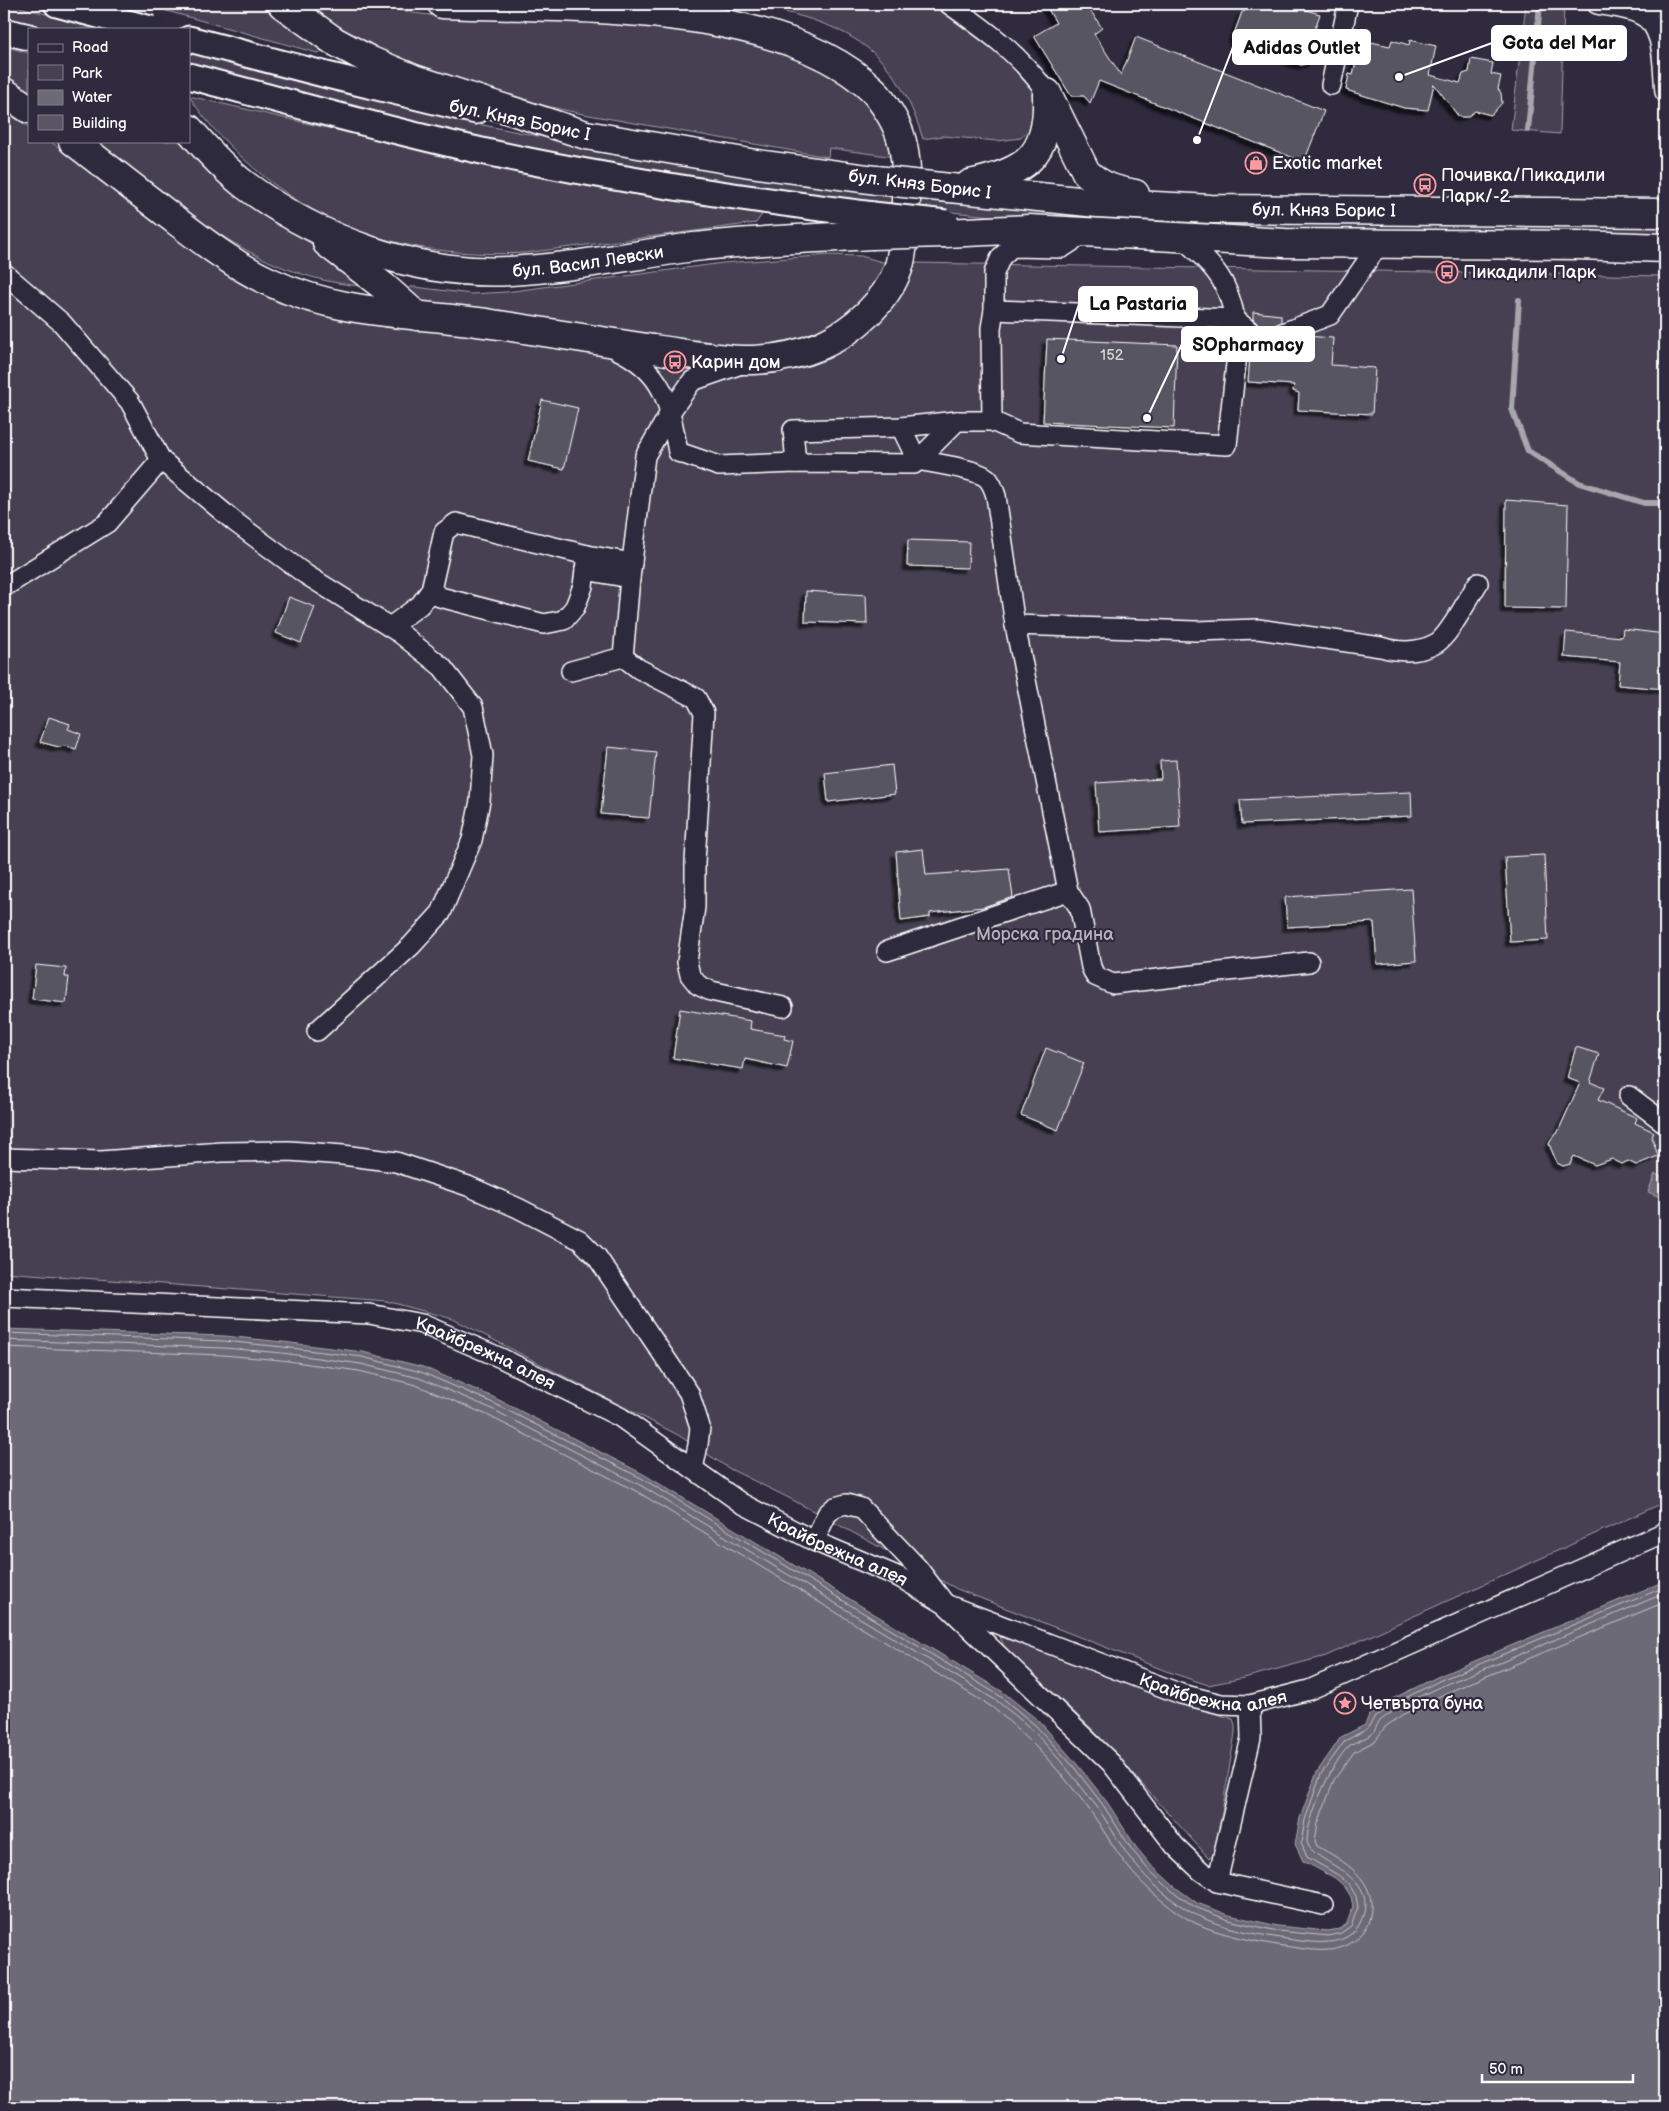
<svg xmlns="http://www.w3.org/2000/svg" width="1669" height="2111" font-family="'Balsamiq Sans',sans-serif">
<defs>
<filter id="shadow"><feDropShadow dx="-4.5" dy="4.5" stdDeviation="1" flood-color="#0009"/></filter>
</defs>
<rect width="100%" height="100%" fill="#2f2a3d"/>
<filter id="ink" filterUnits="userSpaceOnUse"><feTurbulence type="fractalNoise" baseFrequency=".02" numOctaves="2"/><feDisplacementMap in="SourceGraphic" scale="10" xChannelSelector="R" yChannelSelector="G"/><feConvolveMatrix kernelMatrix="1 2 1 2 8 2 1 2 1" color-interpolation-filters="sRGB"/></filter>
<g filter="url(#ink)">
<path fill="#464152" stroke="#a2a0a8" d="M 4,4 L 8,4 L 104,29 L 44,29 L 4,19 Z
M 142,4 L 262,4 L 319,47 L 322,52 L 317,53 Z
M 300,4 L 373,4 L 413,13 L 447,17 L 714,21 L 863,85 L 895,157 L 829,148 L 828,157 L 583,114 L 500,96 L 373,49 Z
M 749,4 L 931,4 L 1014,65 L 1032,82 L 1037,107 L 1036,121 L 1021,138 L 997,141 L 943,136 L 923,139 C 893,42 842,23 749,4 Z
M 1526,4 L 1564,4 L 1560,134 L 1511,130 Z
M 4,46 L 29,53 L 29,94 L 4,77 Z
M 189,51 L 468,122 L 573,143 L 891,195 L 1665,221 L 1665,237 C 1441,233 1215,233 991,216 C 946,212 901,206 857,200 C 772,190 688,179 605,163 C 465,137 327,100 189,65 Z
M 189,96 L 500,168 L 763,213 L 756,223 L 525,253 C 418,258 327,235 246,161 C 224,141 205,121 189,96 Z
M 4,111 L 29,127 L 29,141 L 50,141 L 221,271 L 248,288 L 279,303 L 353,321 L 467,330 L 756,370 L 908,278 L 915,263 L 1665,276 L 1665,1502 L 1326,1656 L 1244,1678 L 1208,1685 L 1166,1671 L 957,1589 L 789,1498 L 730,1469 L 678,1435 L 453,1319 L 386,1301 L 4,1272 Z
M 96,141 L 188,141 L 226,184 L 257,210 L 368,279 L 366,284 L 360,286 C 252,276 178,204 96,141 Z
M 830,255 L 861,256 L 882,262 L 891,262 L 882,279 L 841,324 L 792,343 L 726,349 L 411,301 L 405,292 L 411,287 L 415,287 L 471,294 L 506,292 L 723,263 Z
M 1000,1637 L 1009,1638 L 1155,1694 L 1233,1719 L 1235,1725 L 1235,1733 L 1216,1848 L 1213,1856 L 1209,1858 L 1207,1856 L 1092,1729 L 1004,1646 Z"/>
<path fill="#6d6a77" stroke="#a7a6ad" d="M 1655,1174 L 1665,1178 L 1665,1199 L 1648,1192 Z
M 4,1329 L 225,1336 L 283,1342 L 363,1352 L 423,1367 L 493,1397 L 645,1475 L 1003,1692 L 1040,1722 L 1076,1763 L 1107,1802 L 1136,1847 L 1150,1864 L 1175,1887 L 1197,1903 L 1229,1915 L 1278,1926 L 1328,1931 L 1339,1929 L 1347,1923 L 1353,1906 L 1351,1897 L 1345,1887 L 1335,1878 L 1303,1861 L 1295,1844 L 1300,1818 L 1317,1772 L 1341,1737 L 1365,1725 L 1369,1715 L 1392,1699 L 1439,1676 L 1665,1581 L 1665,2107 L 4,2107 Z"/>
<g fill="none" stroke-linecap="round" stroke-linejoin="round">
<path stroke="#c5c3c9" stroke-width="1" d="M 4,1333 L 224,1341 L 283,1347 L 362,1357 L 421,1372 L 491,1402 L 643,1479 L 1000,1696 L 1036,1726 L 1073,1766 L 1103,1805 L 1132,1850 L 1147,1868 L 1172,1891 L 1195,1907 L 1228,1920 L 1278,1931 L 1328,1936 L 1341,1933 L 1351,1926 L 1358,1907 L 1356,1896 L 1349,1884 L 1338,1875 L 1307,1857 L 1301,1843 L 1305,1820 L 1321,1774 L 1345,1741 L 1367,1729 L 1374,1718 L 1395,1703 L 1441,1680 L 1665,1587
M 4,1340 L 224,1348 L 282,1353 L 361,1364 L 419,1378 L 488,1407 L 640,1485 L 997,1701 C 1009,1711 1022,1720 1033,1731 C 1056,1754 1077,1781 1097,1807 C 1107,1821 1115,1836 1125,1851 C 1141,1875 1165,1896 1189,1911 C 1219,1929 1266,1936 1300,1941 C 1321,1943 1348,1946 1360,1923 C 1385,1873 1308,1863 1307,1841 C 1307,1818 1332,1762 1349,1746 C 1355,1741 1365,1739 1372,1734 C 1376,1730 1376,1725 1380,1721 C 1385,1717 1392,1712 1397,1709 C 1429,1689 1467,1676 1502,1662 C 1556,1639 1611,1616 1665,1593
M 4,1347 L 223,1355 L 281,1360 L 359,1371 L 416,1385 L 485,1414 L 636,1491 L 992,1707 C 1031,1739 1061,1771 1091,1812 C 1101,1826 1110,1842 1120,1856 C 1137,1881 1161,1902 1186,1918 C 1210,1933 1257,1942 1284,1946 C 1307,1949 1334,1956 1354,1941 C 1363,1935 1368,1926 1370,1916 C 1378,1880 1344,1861 1317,1846 L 1315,1841 L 1318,1823 L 1334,1780 L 1354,1752 L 1375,1741 L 1385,1727 L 1402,1715 L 1446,1693 L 1665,1602"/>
<path stroke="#a7a6ad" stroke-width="6" d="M 1528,130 L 1540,4
M 1519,300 L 1512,409 L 1528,451 L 1579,483 L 1644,503 L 1665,503"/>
</g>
<path fill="#595564" stroke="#fff" filter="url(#shadow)" d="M 1045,4 L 1086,4 L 1102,28 L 1094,34 L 1121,75 L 1136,37 L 1324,111 L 1304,162 L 1099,81 L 1090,103 L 1084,96 L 1071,96 L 1034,36 L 1056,23 Z
M 1262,4 L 1285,4 L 1320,14 L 1315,29 L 1322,31 L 1312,62 L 1301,65 L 1232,39 L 1242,12 Z
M 1361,40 L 1390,46 L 1392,40 L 1409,45 L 1410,40 L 1436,46 L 1430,75 L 1460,83 L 1463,74 L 1469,72 L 1471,59 L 1493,63 L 1491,74 L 1501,76 L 1498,89 L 1501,93 L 1502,103 L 1491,115 L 1475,111 L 1467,117 L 1459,117 L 1434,84 L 1428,110 L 1404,108 L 1346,90 L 1349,74 L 1353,75 Z
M 1253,312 L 1281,315 L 1281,322 L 1272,327 L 1269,332 L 1270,338 L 1273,343 L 1284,345 L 1306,336 L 1333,338 L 1331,365 L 1375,368 L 1372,414 L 1298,410 L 1299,393 L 1293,391 L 1294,385 L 1248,382 L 1251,343 L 1259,339 L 1262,333 L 1261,328 L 1253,319 Z
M 1047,339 L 1177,345 L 1174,428 L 1043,422 Z
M 542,400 L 578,408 L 564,469 L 528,461 Z
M 1506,500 L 1568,505 L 1566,609 L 1505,608 Z
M 908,540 L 969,542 L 968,568 L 907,566 Z
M 806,591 L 866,595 L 867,624 L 805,622 Z
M 289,597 L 315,607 L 301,643 L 276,633 Z
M 1623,629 L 1665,634 L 1665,689 L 1618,685 L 1620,662 L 1564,657 L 1566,632 L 1622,637 Z
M 49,717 L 70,724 L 68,729 L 81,734 L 76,749 L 66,746 L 59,747 L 40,742 Z
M 608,747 L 656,752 L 649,818 L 601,814 Z
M 1176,760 L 1180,827 L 1099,832 L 1096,783 L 1161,779 L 1160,761 Z
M 892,765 L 895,794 L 828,802 L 825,773 Z
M 1411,792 L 1412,816 L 1242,824 L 1240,800 Z
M 923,849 L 926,875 L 1009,869 L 1013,897 L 983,907 L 930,913 L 930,917 L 901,921 L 896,852 Z
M 1544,855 L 1548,940 L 1510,942 L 1505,857 Z
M 1411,889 L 1416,961 L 1377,964 L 1374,922 L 1287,927 L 1285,897 Z
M 36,965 L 66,968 L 65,977 L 69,977 L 66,1003 L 32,999 Z
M 680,1009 L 751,1021 L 750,1029 L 785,1035 L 784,1039 L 793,1041 L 787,1068 L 745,1059 L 743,1069 L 673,1058 Z
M 1576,1047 L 1599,1054 L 1590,1082 L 1604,1088 L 1598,1100 L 1637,1118 L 1635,1123 L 1654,1132 L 1652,1137 L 1658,1156 L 1636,1165 L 1628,1161 L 1622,1164 L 1612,1159 L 1595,1165 L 1574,1156 L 1570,1164 L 1563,1166 L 1557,1163 L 1549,1144 L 1555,1133 L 1557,1134 L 1580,1083 L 1567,1078 Z
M 1046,1048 L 1084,1063 L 1058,1130 L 1021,1115 Z"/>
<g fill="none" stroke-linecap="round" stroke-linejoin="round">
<path stroke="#443f50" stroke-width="19" stroke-dasharray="19 9" stroke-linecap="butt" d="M 1251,332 L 1280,334"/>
<g stroke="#fff" stroke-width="22">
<g id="minor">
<path d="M 949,4 C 986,30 1021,55 1047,93"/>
<path d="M 1597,4 C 1610,7 1627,8 1639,14 C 1666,25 1662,67 1665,92"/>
<path d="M 1640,14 L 1657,4"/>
<path d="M 1331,85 L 1348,4"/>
<path d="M 4,273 L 62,323 L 130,402 L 161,460 L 235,522 L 305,574 L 401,634 L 442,667 L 473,707 L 483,755 L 480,801 L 472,840 L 441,913 L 411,946 L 317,1031"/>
<path d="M 994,310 L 1235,319 L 1251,332"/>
<path d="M 1280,334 L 1330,315 L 1379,244"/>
<path d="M 616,349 C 665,372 669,403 678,452 L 719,466 L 796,463 L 914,464 L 957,421 L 992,421 L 1019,433 L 1227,445 L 1239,337 C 1229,285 1223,273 1183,239"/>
<path d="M 992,421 L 991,328 L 994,310 L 994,273 L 1001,257 L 1012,247 L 1062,248 L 1085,233"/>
<path d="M 901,427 L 917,460 C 933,463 976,469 987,478 C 992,483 994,489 996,496 L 1015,625 L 1068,891 L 1080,909 L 1091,967 L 1095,976 L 1113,984 L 1309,962"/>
<path d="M 796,463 L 793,430 L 901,427 L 957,421"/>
<path d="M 585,570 L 630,578"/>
<path d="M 4,587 L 107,523 L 161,460"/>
<path d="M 431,590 L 440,597 L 544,624 L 564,620 L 575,607 L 583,586 L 587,555"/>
<path d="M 1015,625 L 1196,631 L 1258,629 L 1381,647 C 1398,652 1418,653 1435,644 C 1448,638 1469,597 1478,583"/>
<path d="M 390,627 L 420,605 L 431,590 L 444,532 L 456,523 L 587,555 L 632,563"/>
<path d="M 623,657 L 639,669 L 696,698 L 704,713 L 695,862 L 695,907 L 687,962 L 690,975 L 698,985 L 711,991 L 783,1007"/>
<path d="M 571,671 L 623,657 L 630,578 L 645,456 L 671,411 L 692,381 L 741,364"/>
<path d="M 887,951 L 1068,891"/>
<path d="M 1629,1096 L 1665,1123"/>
<path d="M 4,1158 L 101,1161 L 222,1152 L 289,1151 L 343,1155 L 396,1162 L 468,1186 L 518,1208 L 580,1240 L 597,1257 L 689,1393 L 700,1427 L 698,1445 L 693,1469"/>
<path id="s1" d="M 4,1297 L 369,1314 L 422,1324 L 501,1358 L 620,1417 L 741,1503 L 814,1541 L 899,1577 L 945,1604 L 1181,1694 L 1221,1704 L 1250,1705 L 1309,1690 L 1665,1532"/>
<path d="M 814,1541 L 827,1514 L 835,1507 L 846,1504 L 861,1508 L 917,1567 L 945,1604 L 1111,1763 L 1175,1846 L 1201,1871 L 1217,1882 L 1251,1738 L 1250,1705"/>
<path d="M 1217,1882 L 1323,1905"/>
</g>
</g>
<g stroke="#fff" stroke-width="29">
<path id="major" d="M 57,4 L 83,11
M 4,31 L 29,37
M 189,39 L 327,75 L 476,111
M 189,76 C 302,106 415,138 529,161 C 643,184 758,200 873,215"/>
</g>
<g stroke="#fff" stroke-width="31">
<g id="highway">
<path d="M 282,4 L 334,41 L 371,61 L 414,79 L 586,135 L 750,163 L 876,180"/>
<path d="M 4,92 L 29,109"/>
<path d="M 1047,93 L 1086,172 C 1101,187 1115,190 1135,194"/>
<path id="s2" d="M 189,129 C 206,149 224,169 245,185 C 319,240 416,276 510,271 C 571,268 633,255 694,247 C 752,240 812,239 871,235"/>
<path d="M 73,141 C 104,165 135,189 166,213 C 199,238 231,264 270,282 C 344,317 420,312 499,325 C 550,333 602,341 653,349 C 684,353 723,361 754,360 C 777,359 801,354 822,345 C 853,331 886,302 898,269 C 904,253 903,233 905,215 C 907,192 908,169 903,146 C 899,125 887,107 874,91 C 780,0 572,9 442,4"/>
<path d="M 970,184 C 1025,172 1049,157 1047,97"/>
<path id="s3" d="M 950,188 L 1098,203 L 1211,209 L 1665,213"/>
<path d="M 945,233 L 1029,229 L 1285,243 L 1578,245 L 1665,248"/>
<path d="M 327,243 L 383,286 L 417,316"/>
</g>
</g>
<use href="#minor" stroke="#2f2a3d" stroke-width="19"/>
<use href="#major" stroke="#2f2a3d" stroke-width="25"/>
<use href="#highway" stroke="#2f2a3d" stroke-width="28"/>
<g stroke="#fff" stroke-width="29" stroke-linecap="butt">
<path id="major-bridge" d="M 83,11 L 151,29
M 873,215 L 946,223"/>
</g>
<g stroke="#fff" stroke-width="31" stroke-linecap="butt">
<path id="highway-bridge" d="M 876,180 L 950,188
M 871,235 L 945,233"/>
</g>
<use href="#major-bridge" stroke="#2f2a3d" stroke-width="25"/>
<use href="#highway-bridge" stroke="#2f2a3d" stroke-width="28"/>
</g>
</g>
<defs>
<g id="shop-ring" transform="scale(1.125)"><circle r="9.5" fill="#2f2a3d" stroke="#ff9aa2" stroke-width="1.5"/><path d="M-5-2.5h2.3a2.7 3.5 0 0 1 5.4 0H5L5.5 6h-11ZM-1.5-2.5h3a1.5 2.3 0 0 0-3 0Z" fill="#ff9aa2"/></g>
<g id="bus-ring" transform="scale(1.125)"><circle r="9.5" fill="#2f2a3d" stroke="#ff9aa2" stroke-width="1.5"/><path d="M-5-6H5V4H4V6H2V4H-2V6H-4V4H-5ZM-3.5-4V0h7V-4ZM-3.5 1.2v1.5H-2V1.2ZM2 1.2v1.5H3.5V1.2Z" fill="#ff9aa2"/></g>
<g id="sight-ring" transform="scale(1.125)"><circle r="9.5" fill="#2f2a3d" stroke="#ff9aa2" stroke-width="1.5"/><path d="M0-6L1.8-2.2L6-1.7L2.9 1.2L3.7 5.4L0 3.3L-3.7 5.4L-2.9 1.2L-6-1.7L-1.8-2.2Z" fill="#ff9aa2"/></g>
</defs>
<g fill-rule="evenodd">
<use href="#shop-ring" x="1256" y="163"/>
<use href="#bus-ring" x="1425" y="185"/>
<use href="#bus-ring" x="1447" y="272"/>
<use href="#bus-ring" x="675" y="362"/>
<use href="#sight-ring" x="1345" y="1703"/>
</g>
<g text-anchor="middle" stroke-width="4.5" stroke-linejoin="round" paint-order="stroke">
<g font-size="15" fill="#d6d4d8">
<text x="1112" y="360">152</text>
</g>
<g font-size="18" fill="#fff" stroke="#2f2a3d">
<text transform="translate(520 120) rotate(12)" y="6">бул. Княз Борис I</text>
<text transform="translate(920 184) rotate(7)" y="6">бул. Княз Борис I</text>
<text dy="6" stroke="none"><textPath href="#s3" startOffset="375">бул. Княз Борис I</textPath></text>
<text dy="6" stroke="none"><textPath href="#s2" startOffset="442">бул. Васил Левски</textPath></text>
<text dy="6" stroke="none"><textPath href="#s1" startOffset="489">Крайбрежна алея</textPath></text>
<text dy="6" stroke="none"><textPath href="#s1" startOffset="894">Крайбрежна алея</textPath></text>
<text dy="6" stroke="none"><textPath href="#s1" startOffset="1299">Крайбрежна алея</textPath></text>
</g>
<g font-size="18" fill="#fff" stroke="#2f2a3d" text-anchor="start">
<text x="1272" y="169">Exotic market</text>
<text x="1441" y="181">Почивка/Пикадили<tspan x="1441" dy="21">Парк/-2</tspan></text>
<text x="1463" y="278">Пикадили Парк</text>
<text x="691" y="368">Карин дом</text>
<text x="1361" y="1709">Четвърта буна</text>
</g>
<g font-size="18" fill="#b5b3ba" stroke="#2f2a3d">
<text x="1045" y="940">Морска градина</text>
</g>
</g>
<path fill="none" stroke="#fff" stroke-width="2" d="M1399 77L1492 43M1197 140L1233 47M1061 359L1079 304M1147 418L1182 344"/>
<g fill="#fff" stroke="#2f2a3d" stroke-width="2">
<circle cx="1399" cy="77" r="5"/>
<circle cx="1197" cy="140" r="5"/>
<circle cx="1061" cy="359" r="5"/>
<circle cx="1147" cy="418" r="5"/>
</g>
<g fill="#fff" stroke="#fff" stroke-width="2">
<rect x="1492" y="26" width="134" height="34" rx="5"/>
<rect x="1233" y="30" width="137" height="34" rx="5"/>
<rect x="1079" y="287" width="118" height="34" rx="5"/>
<rect x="1182" y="327" width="132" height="34" rx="5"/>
</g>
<g font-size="19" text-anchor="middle" font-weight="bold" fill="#111">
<text x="1559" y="49">Gota del Mar</text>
<text x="1302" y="54">Adidas Outlet</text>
<text x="1138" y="310">La Pastaria</text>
<text x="1248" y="351">SOpharmacy</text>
</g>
<rect width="1669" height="2111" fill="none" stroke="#2f2a3d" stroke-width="20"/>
<rect x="10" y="10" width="1649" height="2091" fill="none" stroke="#fff" stroke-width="2" filter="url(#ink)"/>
<rect x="28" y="28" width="162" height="115" fill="#2f2a3d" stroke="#827f8b"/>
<rect x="38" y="44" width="25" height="8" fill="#2f2a3d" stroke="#827f8b"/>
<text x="72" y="52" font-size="15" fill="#ffffff">Road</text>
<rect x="38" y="65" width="25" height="15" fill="#464152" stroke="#827f8b"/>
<text x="72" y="78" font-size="15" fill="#ffffff">Park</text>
<rect x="38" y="90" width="25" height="15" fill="#6d6a77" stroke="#827f8b"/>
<text x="72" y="102" font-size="15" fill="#ffffff">Water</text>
<rect x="38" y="115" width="25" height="15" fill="#595564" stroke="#827f8b"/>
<text x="72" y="128" font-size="15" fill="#ffffff">Building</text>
<path d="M1482 2074v8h151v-8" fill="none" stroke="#ffffff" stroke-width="2.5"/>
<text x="1489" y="2074" font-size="15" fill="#ffffff" stroke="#2f2a3d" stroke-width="4" paint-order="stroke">50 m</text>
</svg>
